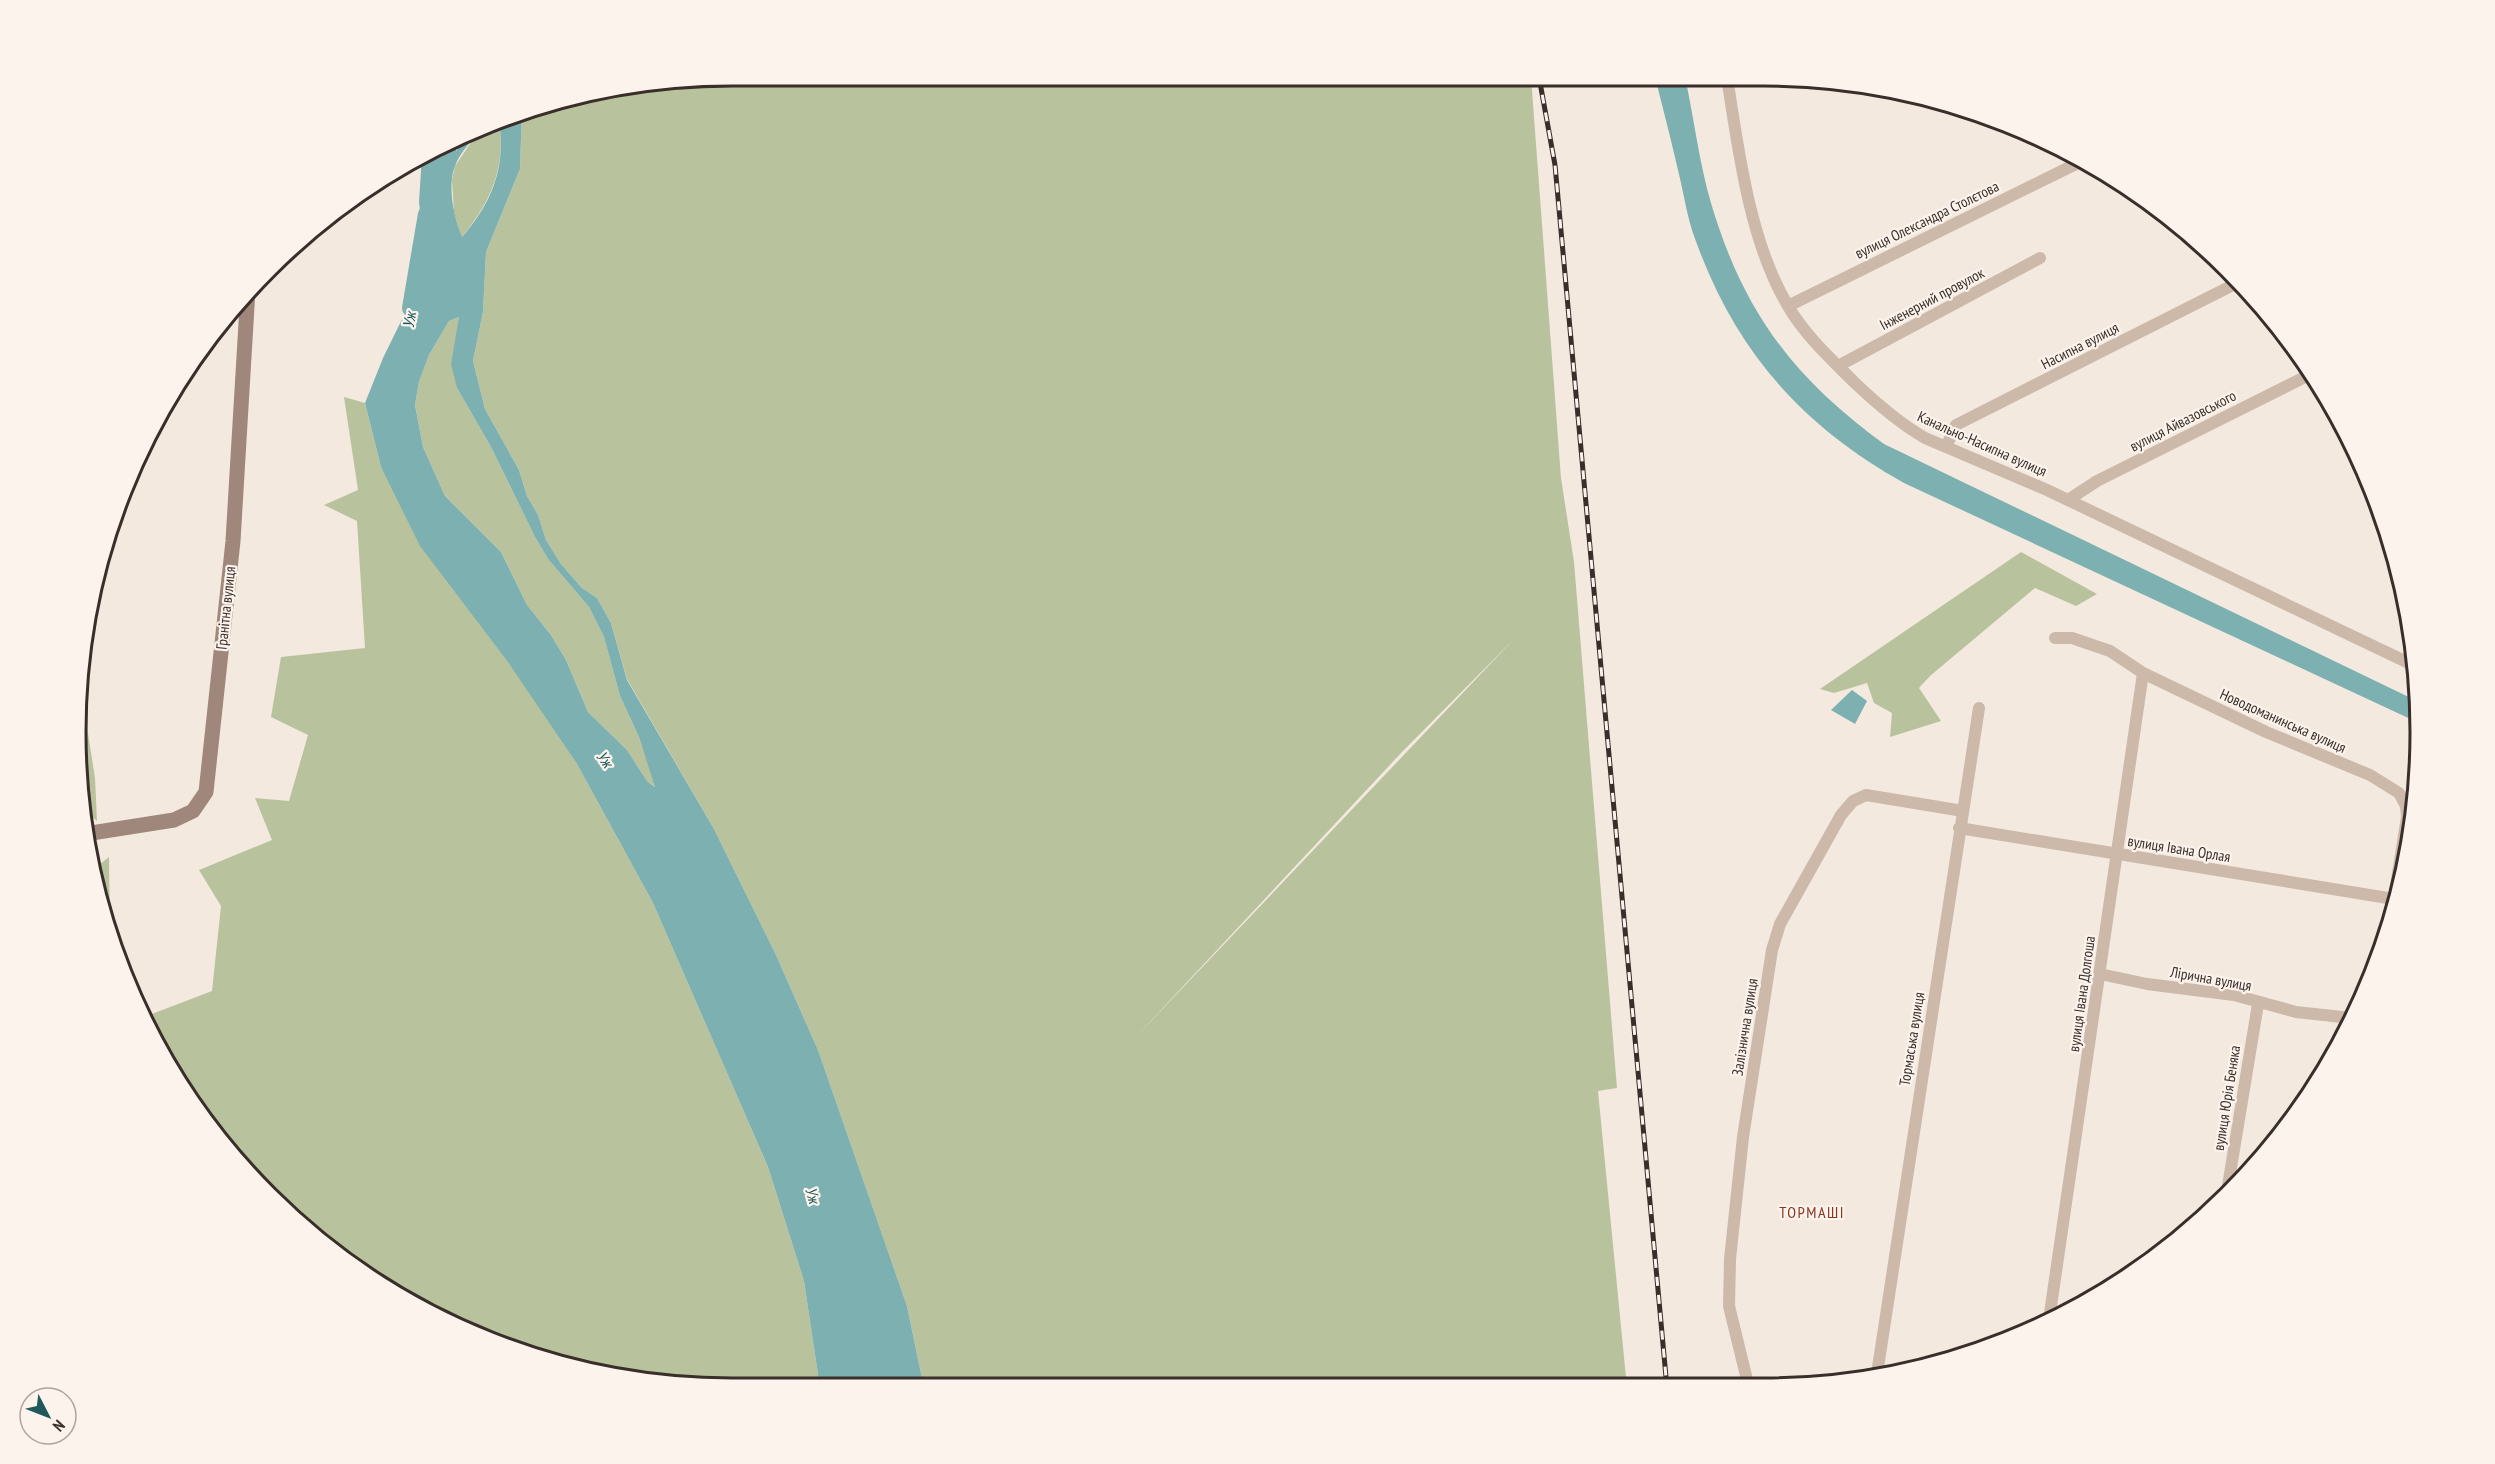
<svg xmlns="http://www.w3.org/2000/svg" width="2495" height="1464" font-family="'PT Sans Narrow',sans-serif">
<rect width="100%" height="100%" fill="#f3e9df"/>
<path fill="#b8c39e" fill-rule="evenodd" d="M 1531,77 L 1561,478 L 1574,562 L 1617,1088 L 1598,1091 L 1627,1388 L 924,1388 L 907,1306 L 818,1050 L 776,955 L 714,829 L 627,679 L 611,623 L 597,598 L 582,588 L 561,564 L 546,540 L 538,515 L 527,496 L 519,470 L 485,409 L 473,361 L 483,312 L 486,252 L 520,169 L 522,110 L 646,81 ZM 1514,639 L 1133,1040 L 1402,752 Z
M 499,119 C 506,167 492,201 461,238 L 454,212 L 452,180 L 455,166 L 482,126 Z
M 459,317 L 457,388 L 491,447 L 535,537 L 548,559 L 589,607 L 604,637 L 620,696 L 639,737 L 656,787 L 647,781 L 627,750 L 588,712 L 566,660 L 551,635 L 527,605 L 501,552 L 445,496 L 423,447 L 415,405 L 419,382 L 429,355 L 449,321 Z
M 344,397 L 365,403 L 381,467 L 577,764 L 653,903 L 768,1167 L 804,1281 L 820,1388 L 689,1388 L 521,1354 L 367,1278 L 299,1226 L 211,1132 L 163,1060 L 144,1017 L 212,991 L 221,906 L 199,870 L 272,840 L 255,798 L 289,801 L 308,735 L 271,717 L 281,657 L 365,648 L 357,521 L 324,505 L 358,490 Z
M 2021,552 L 2097,594 L 2076,606 L 2035,588 L 1930,676 L 1919,688 L 1941,721 L 1890,737 L 1892,713 L 1874,703 L 1867,683 L 1834,693 L 1820,689 Z
M 81,689 L 95,778 L 97,821 L 86,811 L 75,735 Z
M 109,857 L 110,931 L 116,957 L 96,891 L 95,868 Z"/>
<path fill="#7db1b1" fill-rule="evenodd" d="M 1655,77 L 1685,77 C 1694,118 1699,162 1711,203 C 1743,311 1793,378 1884,444 L 2417,701 L 2419,723 L 1904,483 C 1800,425 1734,349 1694,236 C 1688,219 1685,201 1681,183 C 1673,148 1664,112 1655,77 Z
M 522,110 L 520,169 L 486,252 L 483,312 L 473,361 L 485,409 L 519,470 L 527,496 L 538,515 L 546,540 L 561,564 L 582,588 L 597,598 L 611,623 L 627,680 L 714,829 L 776,955 L 818,1050 L 907,1306 L 924,1388 L 820,1388 L 804,1281 L 768,1167 L 653,903 L 577,764 L 508,662 L 420,546 L 381,467 L 365,403 L 383,358 L 409,305 L 425,251 L 419,202 L 422,155 L 456,137 L 456,151 L 472,130 L 482,126 C 474,139 460,152 455,166 C 447,186 454,218 462,237 C 493,201 506,167 499,119 ZM 459,317 L 451,364 L 457,388 L 491,447 L 535,537 L 548,559 L 589,607 L 604,637 L 620,696 L 639,737 L 655,787 L 647,781 L 627,750 L 588,712 L 566,660 L 551,635 L 527,605 L 501,552 L 445,496 L 423,447 L 415,405 L 419,382 L 429,355 L 449,321 Z
M 1852,690 L 1867,701 L 1855,724 L 1831,710 Z"/>
<g fill="none" stroke-linecap="round" stroke-linejoin="round">
<path stroke="#7db1b1" stroke-width="18" d="M 411,308 L 427,214"/>
<path stroke="#ccb9aa" stroke-width="12" d="M 1727,77 C 1738,149 1750,243 1788,306 C 1804,334 1831,359 1854,382 C 1876,403 1899,423 1925,438 L 2047,490 L 2413,665
M 1788,306 L 2080,162
M 1838,366 L 2040,258
M 1946,447 L 1956,425 L 2239,282
M 2068,500 L 2097,481 L 2313,373
M 2055,638 L 2072,638 L 2110,651 L 2143,673 L 2266,732 L 2370,775 L 2399,793 L 2406,806 L 2407,817 L 2392,911
M 1959,828 L 2394,899
M 2100,974 L 2147,984 L 2234,995 L 2296,1012 L 2351,1018
M 2226,1198 L 2258,1004
M 2049,1320 L 2143,673
M 1877,1374 L 1979,708
M 1749,1388 L 1729,1306 L 1730,1259 L 1743,1137 L 1772,950 L 1780,924 L 1841,815 L 1853,801 L 1866,795 L 1963,811"/>
<path stroke="#a0877b" stroke-width="15" d="M 85,834 L 174,820 L 193,811 L 206,792 L 233,541 L 248,290"/>
<g stroke="#3a2e2a" stroke-width="5">
<path id="rail" d="M 1539,77 L 1555,165 L 1667,1388"/>
</g>
<use href="#rail" stroke="#fbf3ec" stroke-width="3" stroke-dasharray="9" stroke-linecap="butt"/>
</g>
<g text-anchor="middle" stroke-width="4.5" stroke-linejoin="round" paint-order="stroke">
<g font-size="15" fill="#3a2e2a" stroke="#fbf3ec">
<text transform="translate(1927 220) rotate(-26)" y="5">вулиця Олександра Столєтова</text>
<text transform="translate(1932 299) rotate(-28)" y="5">Інженерний провулок</text>
<text transform="translate(2080 346) rotate(-27)" y="5">Насипна вулиця</text>
<text transform="translate(2183 421) rotate(-27)" y="5">вулиця Айвазовського</text>
<text transform="translate(1982 444) rotate(24)" y="5">Канально-Насипна вулиця</text>
<text transform="translate(226 608) rotate(-84)" y="5">Гранітна вулиця</text>
<text transform="translate(2283 721) rotate(24)" y="5">Новодоманинська вулиця</text>
<text transform="translate(2179 849) rotate(9)" y="5">вулиця Івана Орлая</text>
<text transform="translate(2211 979) rotate(10)" y="5">Лірична вулиця</text>
<text transform="translate(2082 994) rotate(-82)" y="5">вулиця Івана Долгоша</text>
<text transform="translate(1745 1027) rotate(-81)" y="5">Залізнична вулиця</text>
<text transform="translate(1912 1039) rotate(-81)" y="5">Тормаська вулиця</text>
<text transform="translate(2227 1098) rotate(-81)" y="5">вулиця Юрія Беняка</text>
</g>
<g font-size="16" font-style="italic" fill="#1e5a5c" stroke="#fbf3ec">
<text transform="translate(409 320) rotate(-80)" y="6">Уж</text>
<text transform="translate(605 759) rotate(55)" y="6">Уж</text>
<text transform="translate(813 1195) rotate(74)" y="6">Уж</text>
</g>
<g font-size="16" letter-spacing="1.5" fill="#8a3721" stroke="#fbf3ec">
<text x="1812" y="1218">ТОРМАШІ</text>
</g>
</g>
<path d="M0 0H2495V1464H0ZM732 86H1764A646 646 0 0 1 2410 732V732A646 646 0 0 1 1764 1378H732A646 646 0 0 1 86 732V732A646 646 0 0 1 732 86Z" fill="#fbf3ec" fill-rule="evenodd"/>
<path fill="none" stroke="#3a2e2a" stroke-width="3" d="M732 86H1764A646 646 0 0 1 2410 732V732A646 646 0 0 1 1764 1378H732A646 646 0 0 1 86 732V732A646 646 0 0 1 732 86Z"/>
<g transform="translate(48 1416) rotate(132)"><circle r="28" fill="#fbf3ec" stroke="#aea49e" stroke-width="1.5"/>
<path d="M0-4.5L10 22L0 15L-10 22Z" fill="#1e5a5c"/>
<text y="-9" font-size="16" font-weight="bold" text-anchor="middle" fill="#3a2e2a">N</text>
</g>
</svg>
